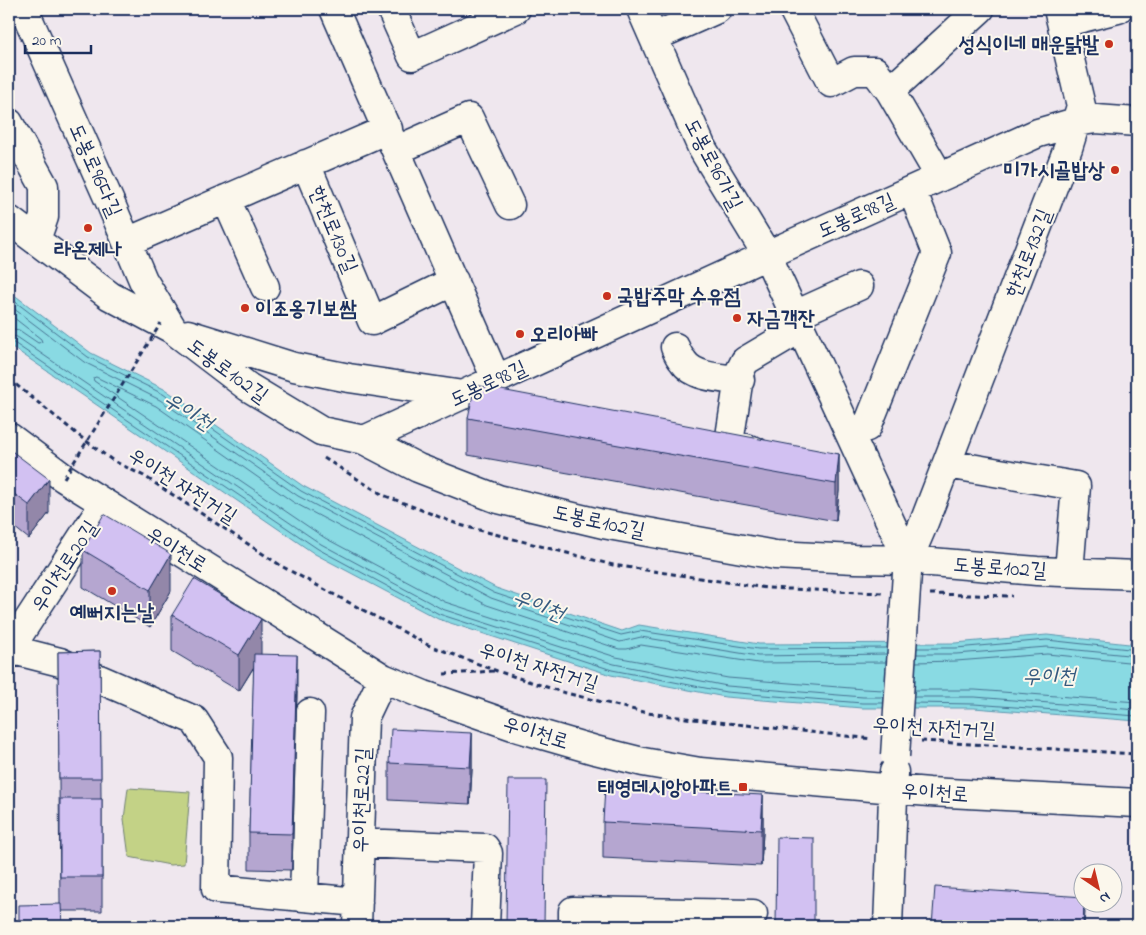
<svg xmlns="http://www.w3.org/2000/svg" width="1146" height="935" font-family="'Indie Flower','Poor Story',sans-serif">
<rect width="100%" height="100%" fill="#efe7ee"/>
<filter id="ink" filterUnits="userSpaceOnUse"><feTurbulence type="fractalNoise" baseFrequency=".02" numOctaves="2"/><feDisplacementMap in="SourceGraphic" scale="10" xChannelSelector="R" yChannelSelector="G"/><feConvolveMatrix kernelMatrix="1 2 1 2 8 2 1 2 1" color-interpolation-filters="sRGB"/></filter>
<g filter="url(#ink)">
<path fill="#c3d286" stroke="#6f8072" d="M 128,788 L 190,792 L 184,864 L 170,865 L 129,857 L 124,819 Z"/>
<path fill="#89dae3" stroke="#5d96ae" d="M 9,291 L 91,353 L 166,390 L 303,486 L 496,588 L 622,631 L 639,625 L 759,644 L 955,643 L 1047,635 L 1129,644 L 1137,633 L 1137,721 L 974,708 L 862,708 L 725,697 L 611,675 L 438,619 L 315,554 L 9,345 Z"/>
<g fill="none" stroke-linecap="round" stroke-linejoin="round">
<path stroke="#477393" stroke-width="1" d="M 9,297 L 88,357 L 163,394 L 301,491 L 494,593 L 621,635 L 640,631 L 758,649 L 887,648
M 9,305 L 84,362 L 160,400 L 298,496 L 491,598 L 620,642 L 641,637 L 758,656 L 887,654
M 9,314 L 41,339 L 42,342 L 38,343 L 19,330 L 9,328
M 9,335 L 17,337 L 321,544 L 442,609 L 614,664 L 727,686 L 863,697 L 884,697
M 9,342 L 14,343 L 318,549 L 439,614 L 612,670 L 726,692 L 862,703 L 883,703
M 917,648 L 956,648 L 1047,640 L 1129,649 L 1133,647 L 1137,641
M 917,654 L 956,654 L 1047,647 L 1128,655 L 1137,652
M 916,662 L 956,661 L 1047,654 L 1128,662 L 1137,661
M 884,690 L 863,689 L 728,678 L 616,657 L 445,602 L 325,538 L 94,381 L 93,378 L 96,377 L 156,406 L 293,502 L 487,605 L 619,649 L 627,649 L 641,645 L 758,663 L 886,662
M 914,690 L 975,690 L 1137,702
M 914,697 L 975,697 L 1137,710
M 913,703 L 974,704 L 1137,716"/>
<g stroke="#1b2f5e" stroke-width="31">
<path id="minor" d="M 24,9 L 110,202 L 143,280 L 172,328
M 334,9 L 496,379
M 391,9 L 412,56 L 516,9
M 641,9 L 702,148 L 767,255 L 908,560
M 793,9 L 831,83 L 854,71 L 875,71 L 890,91 L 940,177
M 1062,23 L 1118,9
M 654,37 L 717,9
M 890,91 L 980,9
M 9,123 L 44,186 L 44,217 L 36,240
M 397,150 L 469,118 L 510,205
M 306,164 L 372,321 L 454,281
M 226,199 L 265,287
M 9,220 L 110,296 L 172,329 L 248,387 L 321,431 L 364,440 L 418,468 L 498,499 L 603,524 L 775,555 L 855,559 L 908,560 L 1037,571 L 1137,575
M 127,242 L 388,129
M 795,315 L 859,286
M 188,334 L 294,367 L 349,378 L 463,395
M 675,347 C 677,352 679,357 683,361 C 694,378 722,378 740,380
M 867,427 L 937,253 L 912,190
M 9,437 L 64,478 L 383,678 L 424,695 L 519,728 L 595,750 L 643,762 L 700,772 L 929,792 L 1137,803
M 364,440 L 767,255 L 1038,133 L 1076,122 L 1096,119 L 1137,122
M 755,451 L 729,443 L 740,371 L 745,361 L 801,328
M 947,464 L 1076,486 L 1069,572
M 907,573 L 908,560 L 923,525 L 1068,148 L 1081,106 L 1058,9
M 9,649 L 60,662 L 194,720 L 218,757 L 216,889 L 358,902
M 9,654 L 9,650 L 104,504
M 360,843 L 485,848 L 488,853 L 485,926
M 304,897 L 310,713
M 357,926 L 364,718 L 383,678
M 573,926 L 573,911 L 753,914
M 888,926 L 894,772"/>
</g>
<path stroke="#1b2f5e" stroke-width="3" stroke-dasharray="5 4" stroke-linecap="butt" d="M 9,379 L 82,438 L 112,460 L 144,476 L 283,567 L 428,645 L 497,671 L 562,692 L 647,713 L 710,721 L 872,739
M 324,458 L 383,495 L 460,525 L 613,565 L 766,588 L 882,593
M 930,594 L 1012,596
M 444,674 L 495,671
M 921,741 L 1137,754"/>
<use href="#minor" stroke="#fbf7ec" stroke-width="28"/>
<g stroke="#1b2f5e" stroke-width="31" stroke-linecap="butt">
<path id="minor-bridge" d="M 895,756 L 907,573"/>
</g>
<path stroke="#1b2f5e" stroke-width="3" stroke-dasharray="5 4" stroke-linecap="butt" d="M 64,478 L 161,323"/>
<use href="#minor-bridge" stroke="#fbf7ec" stroke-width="28"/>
</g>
<path fill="#b5a6d0" stroke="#1b2f5e" d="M 468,418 L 839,454 L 839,491 L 836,521 L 468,455 Z
M 9,449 L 49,513 L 29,539 L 9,523 Z
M 83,550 L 171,591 L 150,627 L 83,587 Z
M 172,615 L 261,654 L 297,692 L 292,870 L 249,869 L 249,833 L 254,667 L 239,691 L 172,651 Z
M 100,651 L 101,799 L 102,799 L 102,911 L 61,911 L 60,904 L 58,652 Z
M 472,733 L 472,770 L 470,804 L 389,800 L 389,763 Z
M 763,795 L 763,832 L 761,866 L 603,858 L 603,822 Z"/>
<path fill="#9387a9" stroke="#1b2f5e" d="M 839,454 L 839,491 L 836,521 L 836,484 Z
M 49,479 L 49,513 L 29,539 L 29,505 Z
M 171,554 L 171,591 L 150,627 L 150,590 Z
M 261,619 L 261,655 L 239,691 L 239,655 Z
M 297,655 L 297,692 L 292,870 L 292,834 Z
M 472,733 L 472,770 L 470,804 L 470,767 Z
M 763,795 L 763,832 L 761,866 L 761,830 Z
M 1084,902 L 1085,913 L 1084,926 L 1083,926 Z"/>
<path fill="#d2c1f2" stroke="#1b2f5e" d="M 475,385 L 839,454 L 836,484 L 468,418 Z
M 9,449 L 49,479 L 29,505 L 9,490 Z
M 104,514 L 171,554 L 150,590 L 83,550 Z
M 194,579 L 261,619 L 239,655 L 172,615 Z
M 100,651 L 101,778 L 59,778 L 58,652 Z
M 254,654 L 297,655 L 292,834 L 249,833 Z
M 391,729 L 472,733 L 470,767 L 389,763 Z
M 508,780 L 546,780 L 544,926 L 506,926 Z
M 605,787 L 763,795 L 761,830 L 603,822 Z
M 60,799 L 102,799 L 102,877 L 60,877 Z
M 777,837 L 814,838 L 814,926 L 776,926 Z
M 935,887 L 1084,897 L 1084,902 L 1083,926 L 932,926 Z
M 61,904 L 62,926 L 19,926 L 19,905 Z"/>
</g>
<g fill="#c8321e" stroke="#fbf7ec" stroke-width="2">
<circle cx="1109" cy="44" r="5"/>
<circle cx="1115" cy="170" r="5"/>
<circle cx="88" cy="228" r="5"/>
<circle cx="607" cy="296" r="5"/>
<circle cx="245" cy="308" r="5"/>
<circle cx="737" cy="318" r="5"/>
<circle cx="520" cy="334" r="5"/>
<circle cx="112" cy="591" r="5"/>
<rect x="738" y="782" width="10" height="10" rx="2.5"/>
</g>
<g text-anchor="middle" stroke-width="4" stroke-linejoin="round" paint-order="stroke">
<g font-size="21" font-weight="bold" fill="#1b2f5e" stroke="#fbf7ec" text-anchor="start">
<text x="1099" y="51" text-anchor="end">성식이네 매운닭발</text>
<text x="1105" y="177" text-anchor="end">미가시골밥상</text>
<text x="88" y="256" text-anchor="middle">라온제나</text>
<text x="617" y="303">국밥주막 수유점</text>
<text x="255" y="315">이조옹기보쌈</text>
<text x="747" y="325">자금객잔</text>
<text x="530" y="341">오리아빠</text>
<text x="112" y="619" text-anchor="middle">예뻐지는날</text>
<text x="733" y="794" text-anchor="end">태영데시앙아파트</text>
</g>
<g font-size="21" fill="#1b2f5e" stroke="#fbf7ec">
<text transform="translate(714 164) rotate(62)" y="7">도봉로96가길</text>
<text transform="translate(96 170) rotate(66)" y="7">도봉로96다길</text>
<text transform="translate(856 215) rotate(-24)" y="7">도봉로98길</text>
<text transform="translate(334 229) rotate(67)" y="7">한천로130길</text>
<text transform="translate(1028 253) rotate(-69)" y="7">한천로132길</text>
<text transform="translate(228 370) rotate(36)" y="7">도봉로102길</text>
<text transform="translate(488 383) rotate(-25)" y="7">도봉로98길</text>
<text transform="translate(183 485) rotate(32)" y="7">우이천 자전거길</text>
<text transform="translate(599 521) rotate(12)" y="7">도봉로102길</text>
<text transform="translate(177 549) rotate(32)" y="7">우이천로</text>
<text transform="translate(64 566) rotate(-57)" y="7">우이천로20길</text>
<text transform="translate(1000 567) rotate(4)" y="7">도봉로102길</text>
<text transform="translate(539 666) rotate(17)" y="7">우이천 자전거길</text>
<text transform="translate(934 727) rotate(3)" y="7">우이천 자전거길</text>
<text transform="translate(536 732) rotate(17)" y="7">우이천로</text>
<text transform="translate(935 792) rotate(4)" y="7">우이천로</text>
<text transform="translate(361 800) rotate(-88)" y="7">우이천로22길</text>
</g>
<g font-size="22" font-style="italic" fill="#365a7f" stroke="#fbf7ec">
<text transform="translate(189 410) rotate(32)" y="8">우이천</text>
<text transform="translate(539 604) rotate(22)" y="8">우이천</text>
<text x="1049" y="683">우이천</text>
</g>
</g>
<rect width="1146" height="935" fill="none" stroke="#fbf7ec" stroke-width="30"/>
<rect x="15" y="15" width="1116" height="905" fill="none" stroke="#1b2f5e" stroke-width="2" filter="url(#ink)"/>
<g transform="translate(1098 888) rotate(145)"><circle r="24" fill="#fbf7ec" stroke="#a1a7b3"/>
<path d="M0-4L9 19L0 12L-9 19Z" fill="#c8321e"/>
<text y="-8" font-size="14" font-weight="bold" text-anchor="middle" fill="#1b2f5e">N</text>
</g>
<path d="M25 45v8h66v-8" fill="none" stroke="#1b2f5e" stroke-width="2.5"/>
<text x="32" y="45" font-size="15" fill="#1b2f5e" stroke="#fbf7ec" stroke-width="4" paint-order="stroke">20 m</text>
</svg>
